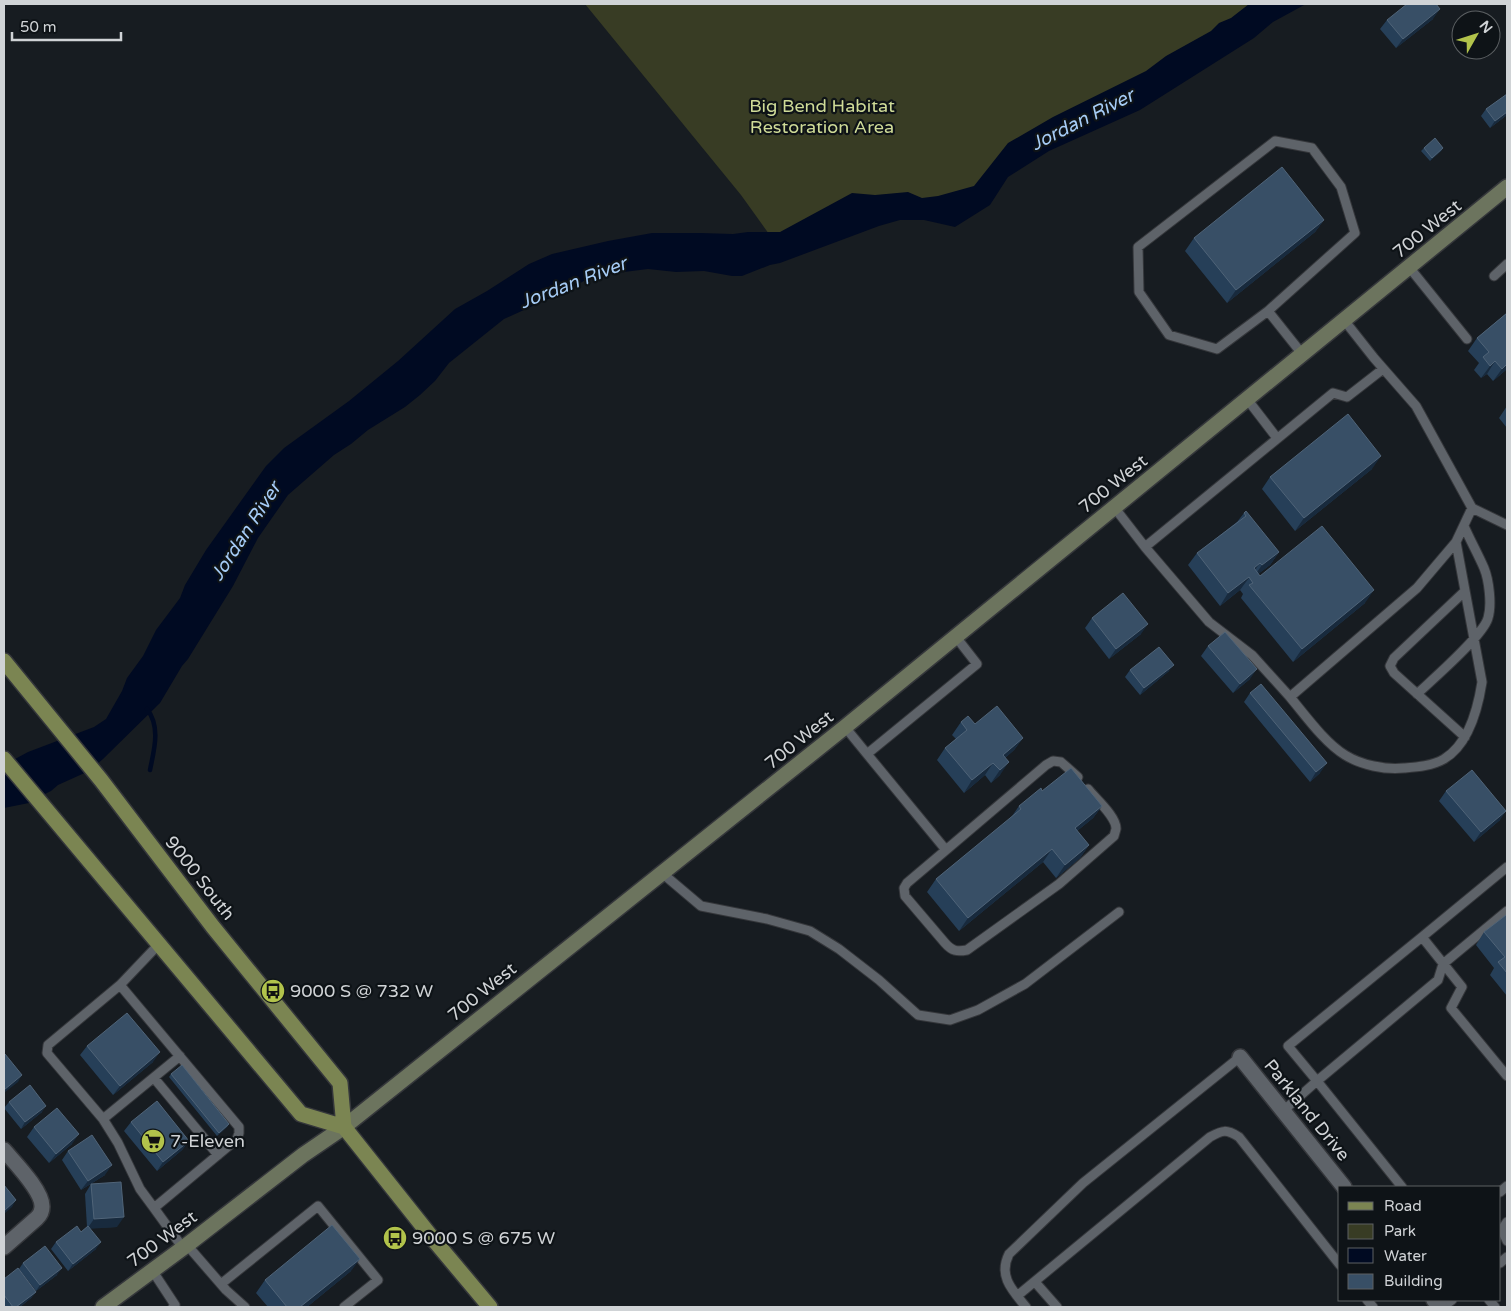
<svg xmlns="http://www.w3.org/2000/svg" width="1511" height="1311" font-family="'Varela Round',sans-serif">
<rect width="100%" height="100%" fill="#171c21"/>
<path fill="#383c24" d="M 585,4 L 1263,4 L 957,203 L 774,241 L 741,195 Z"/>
<path fill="#000a22" d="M 1249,4 L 1306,4 L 1273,22 L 1254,38 L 1140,110 L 1049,151 L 1008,177 L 990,205 L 955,227 L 924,220 L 900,220 L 879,226 L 780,263 L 770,265 L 742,276 L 732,276 L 704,271 L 676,272 L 648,269 L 600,275 L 589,278 L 570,289 L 504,319 L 449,363 L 435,381 L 420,395 L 405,407 L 368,430 L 351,444 L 334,455 L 288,495 L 258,538 L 233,586 L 188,659 L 182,666 L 160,703 L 103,759 L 89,771 L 58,785 L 51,791 L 35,799 L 34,802 L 4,808 L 4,765 L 28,752 L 94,727 L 106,719 L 122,691 L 127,678 L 143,656 L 156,630 L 180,598 L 185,585 L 206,550 L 266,466 L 284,448 L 349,401 L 398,361 L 455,309 L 487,291 L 529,264 L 552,254 L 608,241 L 652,233 L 701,233 L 733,234 L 748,232 L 780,232 L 852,193 L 875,195 L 908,192 L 922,198 L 938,196 L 974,186 L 1008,143 L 1053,117 L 1146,71 L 1166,56 L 1211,31 L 1219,23 L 1231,18 Z"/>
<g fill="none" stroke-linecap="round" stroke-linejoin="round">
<path stroke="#000a22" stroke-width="4.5" d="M 147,709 C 161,727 154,750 150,770"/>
<g stroke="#35373b" stroke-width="11">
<path id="lane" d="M 1409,267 L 1467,339
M 1494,276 L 1507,264
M 1268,311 L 1217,349 L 1169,335 L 1139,292 L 1138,247 L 1275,141 L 1312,148 L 1341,187 L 1355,233 L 1268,311 L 1303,355
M 1344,320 L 1374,358 L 1416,406 L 1472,508 L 1507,525
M 1247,399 L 1277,438
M 1114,507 L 1145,547 L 1333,393 L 1347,397 L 1383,369
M 1456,542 L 1482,682 C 1478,708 1469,744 1444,759 C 1432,766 1417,767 1404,768 C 1385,770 1361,765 1345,755 C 1325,743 1305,715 1290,697 L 1417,588 L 1456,542 L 1472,508
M 1145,547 L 1209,622 L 1252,655 L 1290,697
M 1417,694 C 1433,679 1483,636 1488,618 C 1492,605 1489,580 1484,568 C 1478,554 1470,540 1464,526
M 845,727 L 867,754 L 977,664 L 956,637
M 1465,737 L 1394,673 L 1390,666 L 1394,658 L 1465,591
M 867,754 L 946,850 L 907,883 L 904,888 L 905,896 L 945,943 C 952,951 957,952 967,950 L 1059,884 L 1114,836 C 1114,836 1116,829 1116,829 C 1117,817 1095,798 1088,789
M 946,850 L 1046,765 L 1053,761 L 1061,762 L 1078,777
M 662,873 L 701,906 L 767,919 L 810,931 L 839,949 L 879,980 L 918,1015 L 950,1020 L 978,1010 L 1025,984 L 1119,912
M 1422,937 L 1507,867
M 159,944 L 120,985 L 239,1127 L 239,1133 L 237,1139 L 154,1208 L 183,1248
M 154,1078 L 218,1155
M 1283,1111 L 1317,1081 L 1288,1046 L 1422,937 L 1462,987 L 1451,1008 L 1507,1076
M 103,1119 L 47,1053 L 48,1045 L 120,985
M 1402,1187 L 1317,1081 L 1438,980 L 1443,964 L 1507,911
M 1500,1192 L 1507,1186
M 154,1208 L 140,1189 L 118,1143 L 103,1119 L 180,1056
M 1507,1222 L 1502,1230 L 1507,1241
M 187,1245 L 226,1290 L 245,1307
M 1500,1263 L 1507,1257
M 152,1270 L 175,1305 L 173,1307
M 1035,1282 L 1057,1307
M 221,1284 L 318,1206 L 378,1280 L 344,1307
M 1017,1296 L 1210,1137 C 1223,1130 1226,1129 1239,1137 L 1340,1265
M 1367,1300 L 1373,1307
M 1489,1300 L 1495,1307
M 1026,1307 C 1012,1290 998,1276 1009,1254 L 1083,1183 L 1240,1057
M 1442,1307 L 1452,1300"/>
</g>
<g stroke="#35373b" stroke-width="18">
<path id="street" d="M 1240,1057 L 1344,1187
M 4,1150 C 14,1162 43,1191 42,1207 C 42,1211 40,1215 37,1218 L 4,1247
M 1434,1300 L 1440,1307"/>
</g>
<g stroke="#35373b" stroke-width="18">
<path id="secondary" d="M 103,1307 L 187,1245 L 303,1155 L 344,1127 L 845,727 L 1507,187"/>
</g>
<g stroke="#35373b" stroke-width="18">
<path id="primary" d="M 4,661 L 101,780 L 213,927 L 340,1083 L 344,1127 L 433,1239 L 490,1307
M 4,759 L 301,1114 L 344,1127"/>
</g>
<use href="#lane" stroke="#5e6369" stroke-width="9"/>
<use href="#street" stroke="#5e6369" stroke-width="15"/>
<use href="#secondary" stroke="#6c745e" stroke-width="15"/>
<use href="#primary" stroke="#7b8552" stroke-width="15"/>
</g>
<path fill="#263f58" d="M 1433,19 L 1396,48 L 1380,29 L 1387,20 Z
M 1507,94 L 1507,115 L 1490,128 L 1481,116 L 1486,109 Z
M 1424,148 L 1443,148 L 1441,151 L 1430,161 L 1421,151 Z
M 1324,220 L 1315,232 L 1227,303 L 1185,251 L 1194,238 Z
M 1507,313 L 1507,369 L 1493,381 L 1487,374 L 1481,378 L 1474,370 L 1479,363 L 1468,351 L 1477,338 Z
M 1507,406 L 1507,428 L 1499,418 Z
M 1372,469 L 1295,531 L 1262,489 L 1270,477 Z
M 1244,513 L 1279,552 L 1270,565 L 1258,574 L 1260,576 L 1365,603 L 1293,662 L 1241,598 L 1243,594 L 1240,590 L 1220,606 L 1188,565 L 1197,553 L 1237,522 Z
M 1092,618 L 1141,634 L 1109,659 L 1085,628 Z
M 1208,646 L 1250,679 L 1233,693 L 1201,656 Z
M 1130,670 L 1169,671 L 1140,695 L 1125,677 Z
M 1250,693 L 1320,773 L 1310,782 L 1244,702 Z
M 961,722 L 975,724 L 1023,738 L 1014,750 L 1005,758 L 1000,775 L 991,783 L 985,775 L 964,793 L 937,760 L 945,748 L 956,739 L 952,735 Z
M 1042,791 L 1102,806 L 1093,818 L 1077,831 L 1089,845 L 1080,858 L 1056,878 L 1043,862 L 959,931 L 927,892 L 936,879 L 1010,819 L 1019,806 Z
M 1446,791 L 1500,820 L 1474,842 L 1439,801 Z
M 1507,916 L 1507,996 L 1490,975 L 1494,968 L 1476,945 L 1484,932 Z
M 87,1046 L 153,1062 L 113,1095 L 80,1055 Z
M 171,1074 L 229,1124 L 227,1127 L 217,1136 L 169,1077 Z
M 9,1102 L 42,1112 L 21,1129 L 4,1108 Z
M 131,1122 L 189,1141 L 182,1150 L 157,1171 L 124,1131 Z
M 34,1127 L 72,1144 L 49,1163 L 27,1137 Z
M 68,1151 L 105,1175 L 81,1190 L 62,1160 Z
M 91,1184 L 117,1227 L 90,1228 L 96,1249 L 68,1271 L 51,1249 L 56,1242 L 81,1232 L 87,1227 L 85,1194 Z
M 23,1263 L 57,1275 L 36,1291 L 19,1269 Z
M 351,1271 L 307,1307 L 268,1307 L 256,1293 L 265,1280 Z
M 4,1279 L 36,1292 L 31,1298 L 20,1307 L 4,1307 Z"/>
<path fill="#182a3d" d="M 1440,9 L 1433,19 L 1396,48 L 1403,39 Z
M 1507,112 L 1507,115 L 1490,128 L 1495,121 Z
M 1443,148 L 1441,151 L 1430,161 L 1432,158 Z
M 1324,220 L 1315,232 L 1227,303 L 1236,290 Z
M 1495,361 L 1487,374 L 1481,378 L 1490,366 Z
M 1507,364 L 1507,369 L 1493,381 L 1502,369 Z
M 1381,456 L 1372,469 L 1295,531 L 1304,518 Z
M 1279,552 L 1270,565 L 1253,578 L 1262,565 Z
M 1260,563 L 1240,590 L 1220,606 L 1228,593 L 1254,568 Z
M 1374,590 L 1365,603 L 1293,662 L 1302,649 Z
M 1148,624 L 1141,634 L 1109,659 L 1116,649 Z
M 1174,665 L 1169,671 L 1140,695 L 1144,688 Z
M 1257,669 L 1250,679 L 1233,693 L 1240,684 Z
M 1023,738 L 1014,750 L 996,766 L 1003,755 Z
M 1009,762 L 1000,775 L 991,783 L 1000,770 Z
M 993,763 L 985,775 L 964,793 L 972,780 Z
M 1327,763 L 1320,773 L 1310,782 L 1316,772 Z
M 1102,806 L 1093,818 L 1066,840 L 1075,828 Z
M 1506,811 L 1500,820 L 1474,842 L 1481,832 Z
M 1089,845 L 1080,858 L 1056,878 L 1065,865 Z
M 1052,849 L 1043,862 L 959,931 L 968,918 Z
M 160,1052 L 153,1062 L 113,1095 L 120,1086 Z
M 22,1075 L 18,1082 L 4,1093 L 4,1090 Z
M 46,1106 L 42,1112 L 21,1129 L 25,1122 Z
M 229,1124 L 227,1127 L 217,1136 L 219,1133 Z
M 79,1134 L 72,1144 L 49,1163 L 56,1154 Z
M 189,1141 L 182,1150 L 157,1171 L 163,1162 Z
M 112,1165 L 105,1175 L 81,1190 L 88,1181 Z
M 16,1200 L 12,1207 L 4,1214 L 4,1211 Z
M 124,1217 L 117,1227 L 87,1229 L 94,1219 Z
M 101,1242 L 96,1249 L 68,1271 L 73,1264 Z
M 360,1259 L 351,1271 L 307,1307 L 300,1307 Z
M 62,1268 L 57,1275 L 36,1291 L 40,1285 Z
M 36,1292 L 31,1298 L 20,1307 L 16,1307 Z"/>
<path fill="#384f66" stroke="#506478" d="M 1407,4 L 1436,4 L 1440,9 L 1403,39 L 1387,20 Z
M 1507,94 L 1507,112 L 1495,121 L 1486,109 Z
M 1435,138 L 1443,148 L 1432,158 L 1424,148 Z
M 1282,167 L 1324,220 L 1236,290 L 1194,238 Z
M 1507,313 L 1507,364 L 1502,369 L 1495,361 L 1490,366 L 1483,357 L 1489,352 L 1477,338 Z
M 1348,414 L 1381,456 L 1304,518 L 1270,477 Z
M 1246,511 L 1279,552 L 1262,565 L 1260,563 L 1254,568 L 1260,576 L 1322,526 L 1374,590 L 1302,649 L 1249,585 L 1253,583 L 1249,577 L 1228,593 L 1197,553 L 1246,516 L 1244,513 Z
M 1123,593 L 1148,624 L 1116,649 L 1092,618 Z
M 1225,632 L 1257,669 L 1240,684 L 1208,646 Z
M 1159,647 L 1174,665 L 1144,688 L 1130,670 Z
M 1261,684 L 1327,763 L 1316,772 L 1250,693 Z
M 997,706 L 1023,738 L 1003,755 L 1009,762 L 1000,770 L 993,763 L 972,780 L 945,748 L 967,730 L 961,722 L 968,716 L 975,724 Z
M 1071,768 L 1102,806 L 1075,828 L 1089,845 L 1065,865 L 1052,849 L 968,918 L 936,879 L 1021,809 L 1019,806 L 1041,788 L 1042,791 Z
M 1472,770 L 1506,811 L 1481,832 L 1446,791 Z
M 1506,915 L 1507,916 L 1507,973 L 1498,962 L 1505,957 L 1484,932 Z
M 127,1013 L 160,1052 L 120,1086 L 87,1046 Z
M 5,1054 L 22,1075 L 4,1090 L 4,1055 Z
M 182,1065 L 229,1124 L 219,1133 L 171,1074 Z
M 30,1085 L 46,1106 L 25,1122 L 9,1102 Z
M 157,1101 L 189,1141 L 163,1162 L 131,1122 Z
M 57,1108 L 79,1134 L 56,1154 L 34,1127 Z
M 92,1135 L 112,1165 L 88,1181 L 68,1151 Z
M 121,1182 L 124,1217 L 94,1219 L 91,1184 Z
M 4,1185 L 16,1200 L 4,1211 Z
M 332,1225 L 360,1259 L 300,1307 L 287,1307 L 265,1280 Z
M 77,1226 L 81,1232 L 88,1226 L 101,1242 L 73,1264 L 56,1242 Z
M 45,1246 L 62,1268 L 40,1285 L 23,1263 Z
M 18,1268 L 36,1292 L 16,1307 L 13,1307 L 4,1295 L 4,1279 Z"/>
<defs>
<g id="bus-disc" transform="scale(1.25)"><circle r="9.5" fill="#b2c34b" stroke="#0e1317"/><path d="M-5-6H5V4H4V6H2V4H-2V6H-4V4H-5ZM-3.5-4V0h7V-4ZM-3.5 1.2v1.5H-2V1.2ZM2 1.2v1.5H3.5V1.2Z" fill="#111"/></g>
<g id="supermarket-disc" transform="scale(1.25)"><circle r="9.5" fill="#b2c34b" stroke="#0e1317"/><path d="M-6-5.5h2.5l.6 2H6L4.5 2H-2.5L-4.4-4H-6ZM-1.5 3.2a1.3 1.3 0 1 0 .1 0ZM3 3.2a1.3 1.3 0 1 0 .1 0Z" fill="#111"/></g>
</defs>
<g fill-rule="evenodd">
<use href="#bus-disc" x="273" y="991"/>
<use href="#supermarket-disc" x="153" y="1141"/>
<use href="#bus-disc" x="395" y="1238"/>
</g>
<g text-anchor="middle" stroke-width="4.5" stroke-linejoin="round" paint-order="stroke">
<g font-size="18" fill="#cfdb97" stroke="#0e1317">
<text x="822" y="112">Big Bend Habitat<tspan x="822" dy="21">Restoration Area</tspan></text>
</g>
<g font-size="18" fill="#d0d3d6" stroke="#0e1317">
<text transform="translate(1427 229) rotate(-39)" y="6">700 West</text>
<text transform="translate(1113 484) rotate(-39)" y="6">700 West</text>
<text transform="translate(799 740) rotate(-39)" y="6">700 West</text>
<text transform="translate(200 878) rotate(52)" y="6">9000 South</text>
<text transform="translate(482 992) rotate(-39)" y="6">700 West</text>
<text transform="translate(1307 1110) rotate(51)" y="6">Parkland Drive</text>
<text transform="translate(162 1239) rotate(-37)" y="6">700 West</text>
</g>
<g font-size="18" fill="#d0d3d6" stroke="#0e1317" text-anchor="start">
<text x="290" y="997">9000 S @ 732 W</text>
<text x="170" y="1147">7-Eleven</text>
<text x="412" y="1244">9000 S @ 675 W</text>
</g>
<g font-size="19" font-style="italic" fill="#a6ccf6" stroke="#0e1317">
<text transform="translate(1082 119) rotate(-27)" y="7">Jordan River</text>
<text transform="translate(573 282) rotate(-21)" y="7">Jordan River</text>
<text transform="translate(245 531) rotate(-57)" y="7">Jordan River</text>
</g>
</g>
<rect width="1511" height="1311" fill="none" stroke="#d0d3d6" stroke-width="10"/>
<rect x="1338" y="1186" width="162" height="115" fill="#0e1317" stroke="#5c6063"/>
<rect x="1348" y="1202" width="25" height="8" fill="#7b8552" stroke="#5c6063"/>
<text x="1384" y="1211" font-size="15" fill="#d0d3d6">Road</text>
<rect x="1348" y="1224" width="25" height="15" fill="#383c24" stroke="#5c6063"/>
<text x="1384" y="1236" font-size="15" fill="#d0d3d6">Park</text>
<rect x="1348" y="1248" width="25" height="15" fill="#000a22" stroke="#5c6063"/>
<text x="1384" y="1261" font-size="15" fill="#d0d3d6">Water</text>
<rect x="1348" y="1274" width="25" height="15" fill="#384f66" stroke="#5c6063"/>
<text x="1384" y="1286" font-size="15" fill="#d0d3d6">Building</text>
<g transform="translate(1476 35) rotate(51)"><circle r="24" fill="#0e1317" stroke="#5c6063"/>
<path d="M0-4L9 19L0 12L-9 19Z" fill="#b2c34b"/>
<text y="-8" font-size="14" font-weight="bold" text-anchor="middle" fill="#d0d3d6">N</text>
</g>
<path d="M12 32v8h109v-8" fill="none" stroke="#d0d3d6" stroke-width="2.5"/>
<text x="20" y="32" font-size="15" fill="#d0d3d6" stroke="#0e1317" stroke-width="4" paint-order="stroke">50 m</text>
</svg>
